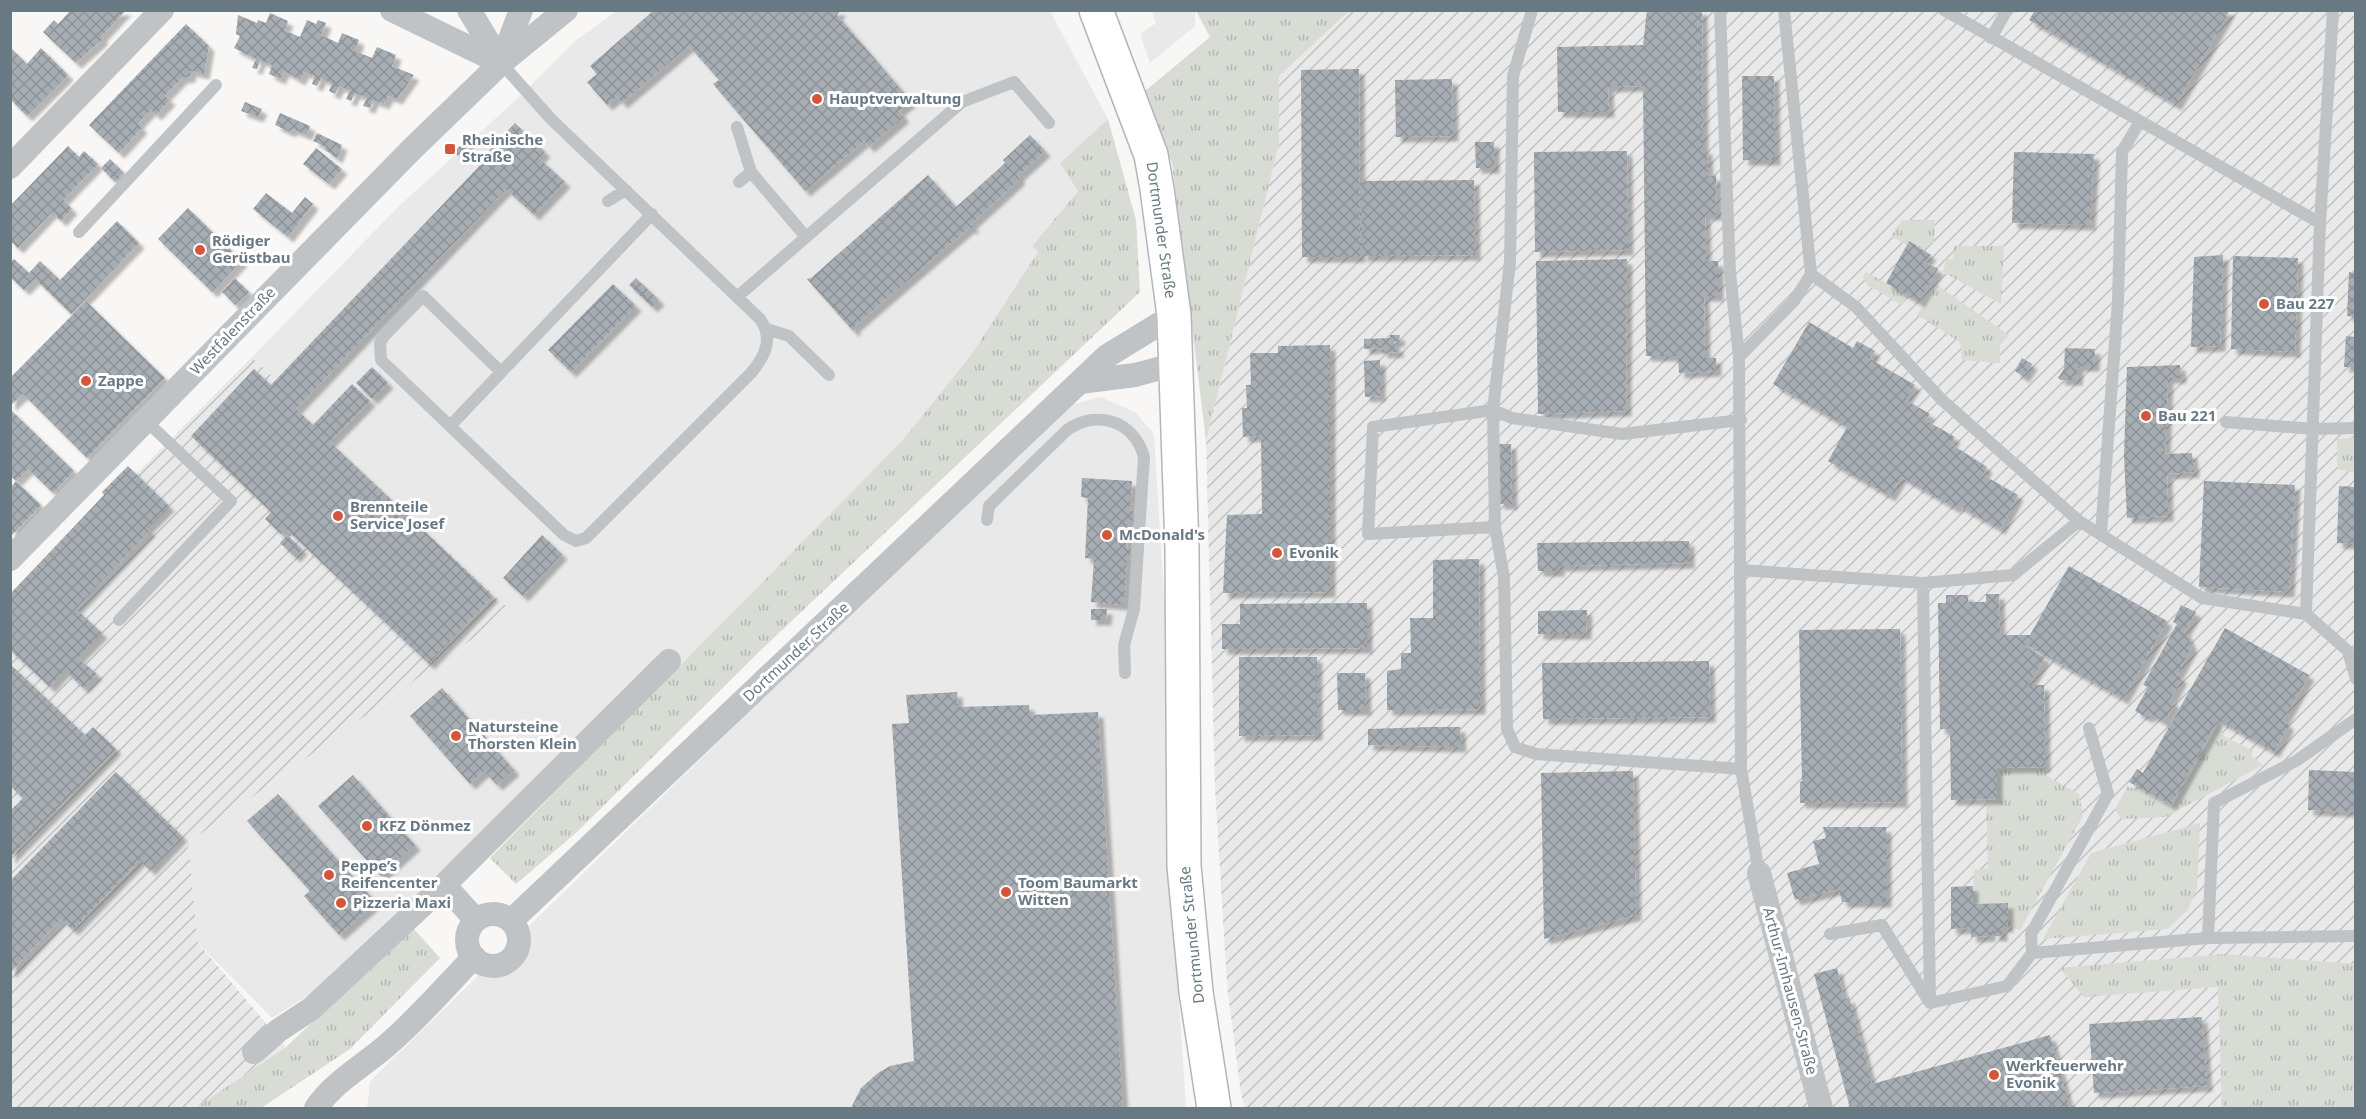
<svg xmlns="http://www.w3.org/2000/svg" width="2366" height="1119" font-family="'Noto Sans',sans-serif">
<defs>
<pattern id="industrial-furrows" width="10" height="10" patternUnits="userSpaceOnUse" patternTransform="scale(1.5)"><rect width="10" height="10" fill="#e8e9e8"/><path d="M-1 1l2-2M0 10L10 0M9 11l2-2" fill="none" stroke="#c0c2c1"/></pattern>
<pattern id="grass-tufts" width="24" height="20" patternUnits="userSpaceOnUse" patternTransform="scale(1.5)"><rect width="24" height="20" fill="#d8dcd5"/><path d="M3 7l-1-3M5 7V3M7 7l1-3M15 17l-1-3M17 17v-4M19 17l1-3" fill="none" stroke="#b3b7b2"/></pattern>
<pattern id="building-cross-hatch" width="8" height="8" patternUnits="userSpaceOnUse" patternTransform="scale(1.5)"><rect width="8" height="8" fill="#a7aeb3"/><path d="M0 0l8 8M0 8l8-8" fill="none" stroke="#8c9297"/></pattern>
<filter id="shadow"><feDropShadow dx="5.5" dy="5.5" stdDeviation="1.5" flood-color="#0004"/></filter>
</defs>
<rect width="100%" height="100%" fill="#f8f7f5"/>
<path fill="#e8e9e8" d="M 617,11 L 1050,11 L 1108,119 L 1060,163 L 1078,190 L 1032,246 L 1038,252 L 971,355 L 902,441 L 552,796 L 538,780 L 307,996 L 272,1018 L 198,943 L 188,843 L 510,611 L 267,382 L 272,376 L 252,357 L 399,206 L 519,97 L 576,40 Z
M 1152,11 L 1195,11 L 1195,26 L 1150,63 L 1140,34 L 1156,23 Z
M 1101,397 L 1135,412 L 1154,434 L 1175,776 L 1173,914 L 1186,1108 L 367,1108 L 370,1081 L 1062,407 Z"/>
<path fill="url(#industrial-furrows)" d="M 1349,11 L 2355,11 L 2355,1108 L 1245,1108 L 1241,1094 L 1227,985 L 1215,788 L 1206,441 L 1279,144 L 1279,76 Z
M 252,357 L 272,376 L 267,382 L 511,611 L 188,843 L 198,943 L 286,1047 L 195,1108 L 11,1108 L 11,600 Z"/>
<path fill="url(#grass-tufts)" d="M 1196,11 L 1349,11 L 1279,76 L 1279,144 L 1206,441 L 1172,163 L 1144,92 L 1210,37 Z
M 1108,119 L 1136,220 L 1140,292 L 760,651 L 577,832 L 516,884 L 490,858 L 902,441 L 971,355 L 1038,252 L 1032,246 L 1078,191 L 1060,163 Z
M 1902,220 L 1935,220 L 1934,243 L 1929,243 L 1924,250 L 1909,241 L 1907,245 L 1891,236 Z
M 1954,246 L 2004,246 L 2001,304 L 1943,272 L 1946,260 L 1953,259 Z
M 1866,272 L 1908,295 L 1902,305 L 1867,285 L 1863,277 Z
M 1937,285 L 2009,335 L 2000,345 L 2000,363 L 1962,360 L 1960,342 L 1917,315 Z
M 2355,438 L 2355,473 L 2337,469 L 2337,439 Z
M 2219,724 L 2224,736 L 2253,751 L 2251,756 L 2263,765 L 2165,817 L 2121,819 L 2115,809 L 2128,786 L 2172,807 Z
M 2045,767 L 2047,776 L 2079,794 L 2083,816 L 2020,930 L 2008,927 L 2008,903 L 1973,904 L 1974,870 L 1988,868 L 1986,799 L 1997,799 L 1997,768 Z
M 2200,823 L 2197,888 L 2188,910 L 2167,929 L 2043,939 L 2091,853 Z
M 413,928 L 440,958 L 350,1049 L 261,1108 L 195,1108 L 286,1047 Z
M 2224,954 L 2355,964 L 2355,1108 L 2222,1108 L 2218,987 L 2084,997 L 2059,968 Z"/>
<path fill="url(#building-cross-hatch)" filter="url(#shadow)" d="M 71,10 L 126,10 L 101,37 L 103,39 L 76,63 L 43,32 L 54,20 L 58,24 Z
M 654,10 L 841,10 L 837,15 L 911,101 L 899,111 L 904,117 L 869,147 L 864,141 L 805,191 L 713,84 L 719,80 L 689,46 L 622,103 L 617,97 L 607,105 L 587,82 L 597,74 L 590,66 Z
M 1647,10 L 1702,10 L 1703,149 L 1707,149 L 1708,176 L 1716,175 L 1717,215 L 1705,215 L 1706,261 L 1718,261 L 1718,296 L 1704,296 L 1705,355 L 1705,358 L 1716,358 L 1716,371 L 1679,373 L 1678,356 L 1646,356 L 1643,86 L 1608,87 L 1609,112 L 1558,112 L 1557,47 L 1643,45 Z
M 2035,10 L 2230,10 L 2176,105 L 2029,20 Z
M 270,13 L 288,21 L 284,30 L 300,37 L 307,20 L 316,24 L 318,20 L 326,23 L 321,35 L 338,43 L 342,33 L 359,40 L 355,51 L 372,58 L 377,47 L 396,55 L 392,66 L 414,75 L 397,99 L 388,96 L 384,104 L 373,100 L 370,108 L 363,106 L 367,98 L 355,93 L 351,101 L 346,99 L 350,91 L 339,86 L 335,94 L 329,91 L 332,84 L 321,78 L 317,86 L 312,84 L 315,76 L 304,72 L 300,80 L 284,71 L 280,79 L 269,74 L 272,65 L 260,60 L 257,69 L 252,68 L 256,59 L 234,48 L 240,36 L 236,34 L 238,15 L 257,23 L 258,20 L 266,23 Z
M 186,24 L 209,46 L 204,74 L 191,71 L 190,77 L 182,78 L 165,96 L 170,100 L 156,115 L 151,110 L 145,116 L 138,124 L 142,128 L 119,153 L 89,125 Z
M 41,48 L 68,75 L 27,116 L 10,99 L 10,51 L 12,49 L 27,64 Z
M 1359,69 L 1360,257 L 1302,257 L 1301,70 Z
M 1742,76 L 1774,76 L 1775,160 L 1743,160 Z
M 1452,79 L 1453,136 L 1396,137 L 1395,80 Z
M 245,102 L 262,109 L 258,117 L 241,111 Z
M 280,113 L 310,126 L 307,135 L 292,129 L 290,132 L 275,125 Z
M 515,123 L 545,152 L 539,158 L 565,182 L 534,215 L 506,189 L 296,409 L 313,425 L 352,384 L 370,401 L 330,442 L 493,596 L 429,664 L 286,529 L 281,534 L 265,519 L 271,512 L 191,436 L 254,369 L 271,385 L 485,160 L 483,157 Z
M 317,133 L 342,145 L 337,158 L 325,150 L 326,147 L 313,141 Z
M 1030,135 L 1045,151 L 1018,176 L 1020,179 L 971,224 L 974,227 L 971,229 L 970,227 L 854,327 L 856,329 L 853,331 L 807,279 L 811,278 L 928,175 L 956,207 L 1005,163 L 1003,160 Z
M 466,141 L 470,146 L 458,156 L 454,151 Z
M 1475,142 L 1494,142 L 1494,168 L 1476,168 Z
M 68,146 L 79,157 L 84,151 L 98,164 L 63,200 L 72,209 L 61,221 L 52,212 L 18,248 L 10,241 L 10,206 Z
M 316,148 L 342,169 L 329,184 L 303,164 Z
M 1627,151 L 1628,250 L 1535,252 L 1534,152 Z
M 2014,152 L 2094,154 L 2090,225 L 2012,223 Z
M 110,159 L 124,173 L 115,182 L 101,168 Z
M 1474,180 L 1475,255 L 1362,256 L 1362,181 Z
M 266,193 L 292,213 L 305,197 L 313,204 L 288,237 L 253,209 Z
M 188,208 L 242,261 L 212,292 L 158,239 Z
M 117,221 L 139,243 L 71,314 L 35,279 L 24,290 L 10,277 L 10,262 L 14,259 L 29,273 L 40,261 L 60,280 Z
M 1909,241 L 1931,255 L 1925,262 L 1938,269 L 1919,302 L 1886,283 Z
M 2223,255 L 2220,346 L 2191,347 L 2194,257 Z
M 2233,256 L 2298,258 L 2295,352 L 2231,349 Z
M 1627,259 L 1626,411 L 1538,414 L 1536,261 Z
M 2349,272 L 2355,273 L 2355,317 L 2347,316 Z
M 235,278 L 249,292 L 235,305 L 222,292 Z
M 636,278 L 659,300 L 652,307 L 629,285 Z
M 613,284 L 636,306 L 571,372 L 548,350 Z
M 86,301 L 165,378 L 87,458 L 23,394 L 10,406 L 10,378 Z
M 1809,322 L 1853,348 L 1857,341 L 1875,351 L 1870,359 L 1915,385 L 1906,400 L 1930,414 L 1925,420 L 1955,437 L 1951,444 L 1987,467 L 1983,475 L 2018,495 L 2000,529 L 1957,505 L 1955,508 L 1901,477 L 1890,496 L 1828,461 L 1847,427 L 1773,384 Z
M 1390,335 L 1400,335 L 1399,341 L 1394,342 L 1394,347 L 1398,346 L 1398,352 L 1382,353 L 1382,348 L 1364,349 L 1364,339 L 1390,338 Z
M 2346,336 L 2355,337 L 2355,367 L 2344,367 Z
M 1330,345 L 1330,592 L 1223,593 L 1227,515 L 1262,514 L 1261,436 L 1243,437 L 1242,408 L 1247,408 L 1246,385 L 1251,385 L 1250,353 L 1278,353 L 1278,346 Z
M 2065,348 L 2095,349 L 2094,366 L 2078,366 L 2077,380 L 2061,380 L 2058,378 L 2064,369 Z
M 2022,358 L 2032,364 L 2024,377 L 2015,371 Z
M 1380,360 L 1380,396 L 1365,397 L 1364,361 Z
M 2180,365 L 2181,378 L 2168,378 L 2165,454 L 2192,453 L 2194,472 L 2167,474 L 2168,516 L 2127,518 L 2124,456 L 2127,367 Z
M 372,367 L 388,383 L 372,399 L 356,383 Z
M 10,409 L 74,471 L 53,493 L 28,469 L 16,481 L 10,476 Z
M 1498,444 L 1511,444 L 1512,504 L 1499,504 Z
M 128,466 L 169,506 L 147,528 L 150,531 L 76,609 L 102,633 L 78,658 L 97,674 L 83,688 L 65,670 L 50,687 L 10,650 L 10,594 L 104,495 L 102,492 Z
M 1082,478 L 1132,481 L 1130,510 L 1133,511 L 1133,521 L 1129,520 L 1127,549 L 1131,549 L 1130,560 L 1127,559 L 1124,605 L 1091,602 L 1094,559 L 1085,558 L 1088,498 L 1081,497 Z
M 16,481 L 41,505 L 10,537 L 10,488 Z
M 2204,481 L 2295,485 L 2289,592 L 2199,587 Z
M 2339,486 L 2355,487 L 2355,544 L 2337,543 Z
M 287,535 L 302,549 L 295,557 L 280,543 Z
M 542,535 L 562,554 L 523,596 L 503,578 Z
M 1689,541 L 1689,563 L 1559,566 L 1559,571 L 1538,571 L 1537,543 Z
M 1479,559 L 1480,709 L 1387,710 L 1387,671 L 1401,669 L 1401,653 L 1411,653 L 1410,618 L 1433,618 L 1433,560 Z
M 2069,566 L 2167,621 L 2123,699 L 2025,644 L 2024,646 L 2045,658 L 2028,685 L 2044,685 L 2045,767 L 1997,768 L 1997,799 L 1951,800 L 1950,729 L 1940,729 L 1938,603 L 1946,603 L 1946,595 L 1968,595 L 1968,602 L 1986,602 L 1986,594 L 1999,594 L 2000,635 L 2030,635 Z
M 1367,603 L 1367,648 L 1222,649 L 1222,624 L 1240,624 L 1240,604 Z
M 2181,605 L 2196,612 L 2185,631 L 2192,647 L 2177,675 L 2182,678 L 2170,700 L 2175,703 L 2164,722 L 2152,715 L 2146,717 L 2135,711 L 2148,687 L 2143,685 L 2177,624 L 2173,622 Z
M 1091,609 L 1107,609 L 1106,620 L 1091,620 Z
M 1587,610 L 1586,634 L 1538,634 L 1538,611 Z
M 2225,628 L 2309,675 L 2283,721 L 2288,724 L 2288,727 L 2274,752 L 2218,720 L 2171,805 L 2129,782 L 2137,769 L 2143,773 Z
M 1900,629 L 1902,802 L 1800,803 L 1800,782 L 1802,781 L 1799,630 Z
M 1239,657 L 1317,657 L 1317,735 L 1239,736 Z
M 1709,661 L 1710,717 L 1543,719 L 1542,663 Z
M 10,664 L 85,735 L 93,727 L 116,749 L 10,858 L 10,811 L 23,798 L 10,786 Z
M 1337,673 L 1365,673 L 1366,710 L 1338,710 Z
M 442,688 L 514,770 L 497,785 L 484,771 L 470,784 L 410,716 Z
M 957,692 L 958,707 L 1029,705 L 1030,715 L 1098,712 L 1123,1108 L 851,1108 L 861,1088 L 878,1073 L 890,1066 L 914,1061 L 892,724 L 909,723 L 906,695 Z
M 1431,727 L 1460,727 L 1461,747 L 1368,745 L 1368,729 Z
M 2309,770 L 2355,772 L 2355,812 L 2308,810 Z
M 1633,771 L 1636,915 L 1544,939 L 1541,773 Z
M 116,772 L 182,836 L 150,870 L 140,860 L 73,930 L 61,919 L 10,973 L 10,881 Z
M 353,775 L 415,845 L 381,876 L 318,806 Z
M 278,794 L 376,902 L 339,935 L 304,896 L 310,891 L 247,821 Z
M 1823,827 L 1886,827 L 1886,902 L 1842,902 L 1839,889 L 1795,900 L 1787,873 L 1819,864 L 1813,841 L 1826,838 Z
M 1973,886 L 1973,904 L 2008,903 L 2008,927 L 2002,927 L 2002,936 L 1994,936 L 1994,928 L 1990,928 L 1990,936 L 1971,937 L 1971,928 L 1951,929 L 1951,887 Z
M 1837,968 L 1844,999 L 1849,997 L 1872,1084 L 2050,1035 L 2070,1108 L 1850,1108 L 1814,974 Z
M 2202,1017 L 2207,1086 L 2094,1093 L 2089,1024 Z"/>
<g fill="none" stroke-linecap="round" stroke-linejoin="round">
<g stroke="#b1b7bb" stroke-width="36">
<path id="secondary" d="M 1096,10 L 1151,155 L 1157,189 L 1174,315 L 1182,548 L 1184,866 L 1196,992 L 1214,1108"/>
</g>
<path stroke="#bfc3c6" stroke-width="12" d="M 1532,10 L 1513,76 L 1510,262 L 1493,410 L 1495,527 L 1504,577 L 1507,729 L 1515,747 L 1536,754 L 1741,769
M 1720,10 L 1730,273 L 1739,357
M 1944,10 L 2320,223
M 2333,10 L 2320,223 L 2306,614 L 2348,651 L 2356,679
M 1991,38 L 2007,10
M 501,63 L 551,119 L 760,319 C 774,339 765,356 751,373 L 586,538 L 576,541 L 564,535 L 381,360 L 380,343 L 384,336 L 423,296 L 501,372
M 737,127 L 751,172
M 739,182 L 751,172 L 806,237
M 608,201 L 626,190
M 79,232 L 216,85
M 1811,274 L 1856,307 L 1942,400 L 2079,521 L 2202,598 L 2306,614
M 737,297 L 962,102 L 1014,82 L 1049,123
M 767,329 L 789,336 L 829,375
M 2226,422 L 2313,429 L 2356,428
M 450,426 L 652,214
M 987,520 L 989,506 L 1067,430 C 1098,409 1134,421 1144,457 L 1134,609 L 1124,645 L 1125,673
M 1495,527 L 1368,534 L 1373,427 L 1493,410 L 1512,418 L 1622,434 L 1741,420
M 2101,534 L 2118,301 L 2122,152 L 2140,121
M 1741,570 L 1923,583 L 2013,575 L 2079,521
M 1923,583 L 1930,1002
M 119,620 L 231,501 L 146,421
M 1759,873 L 1741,769 L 1739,357 L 1794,301 L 1811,274 L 1784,10
M 1830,934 L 1882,925 L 1930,1003 L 2007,986 L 2032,953 L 2208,938 L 2356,936
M 2208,938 L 2214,803 L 2296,761 L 2356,719
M 2032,953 L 2031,934 L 2108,794 L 2089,728"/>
<path stroke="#bfc3c6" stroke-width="24" d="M 392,10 L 501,63
M 469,10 L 501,63
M 501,63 L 521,10
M 10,167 L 162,10
M 1080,382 L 1135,375 L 1176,364
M 10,559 L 412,149 L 501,63 L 566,10
M 1759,873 L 1821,1108
M 444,885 L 476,920
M467 940a26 26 0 1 1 52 0a26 26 0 1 1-52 0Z
M 511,921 L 1107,356 L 1174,315
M 254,1052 L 279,1030 L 311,1009 L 444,885 L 669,661
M 316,1108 C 334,1082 361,1067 385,1047 C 417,1020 445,987 474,957"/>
<use href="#secondary" stroke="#fff" stroke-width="33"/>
</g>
<g fill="#d45539" stroke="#fff" stroke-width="2">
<circle cx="817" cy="99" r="6"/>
<rect x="444" y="143" width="12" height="12" rx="3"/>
<circle cx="200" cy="250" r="6"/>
<circle cx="2264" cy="304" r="6"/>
<circle cx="86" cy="381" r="6"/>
<circle cx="2146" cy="416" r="6"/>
<circle cx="338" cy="516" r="6"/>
<circle cx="1107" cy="535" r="6"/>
<circle cx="1277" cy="553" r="6"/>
<circle cx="456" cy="736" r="6"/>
<circle cx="367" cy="826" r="6"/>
<circle cx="329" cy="875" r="6"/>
<circle cx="1006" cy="892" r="6"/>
<circle cx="341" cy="903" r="6"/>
<circle cx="1994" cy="1075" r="6"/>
</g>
<g text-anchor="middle" stroke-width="6" stroke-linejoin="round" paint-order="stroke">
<g font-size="15" font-weight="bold" fill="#697983" stroke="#fff" text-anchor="start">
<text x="829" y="104">Hauptverwaltung</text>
<text x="462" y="145">Rheinische<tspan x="462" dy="17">Straße</tspan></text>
<text x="212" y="246">Rödiger<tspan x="212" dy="17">Gerüstbau</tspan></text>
<text x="2276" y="309">Bau 227</text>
<text x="98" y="386">Zappe</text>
<text x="2158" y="421">Bau 221</text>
<text x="350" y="512">Brennteile<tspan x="350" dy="17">Service Josef</tspan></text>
<text x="1119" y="540">McDonald's</text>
<text x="1289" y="558">Evonik</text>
<text x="468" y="732">Natursteine<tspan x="468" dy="17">Thorsten Klein</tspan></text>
<text x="379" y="831">KFZ Dönmez</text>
<text x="341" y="871">Peppe’s<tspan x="341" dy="17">Reifencenter</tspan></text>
<text x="1018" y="888">Toom Baumarkt<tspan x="1018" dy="17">Witten</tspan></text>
<text x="353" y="908">Pizzeria Maxi</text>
<text x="2006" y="1071">Werkfeuerwehr<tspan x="2006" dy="17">Evonik</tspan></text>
</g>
<g font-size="15" fill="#697983" stroke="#fff">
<text transform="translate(1161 230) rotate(82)" y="5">Dortmunder Straße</text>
<text transform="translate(233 331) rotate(-46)" y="5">Westfalenstraße</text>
<text transform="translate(796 652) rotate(-43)" y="5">Dortmunder Straße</text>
<text transform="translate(1192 935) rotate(-96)" y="5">Dortmunder Straße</text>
<text transform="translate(1790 991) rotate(75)" y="5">Arthur-Imhausen-Straße</text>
</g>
</g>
<rect width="2366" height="1119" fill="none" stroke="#697983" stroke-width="24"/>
</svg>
